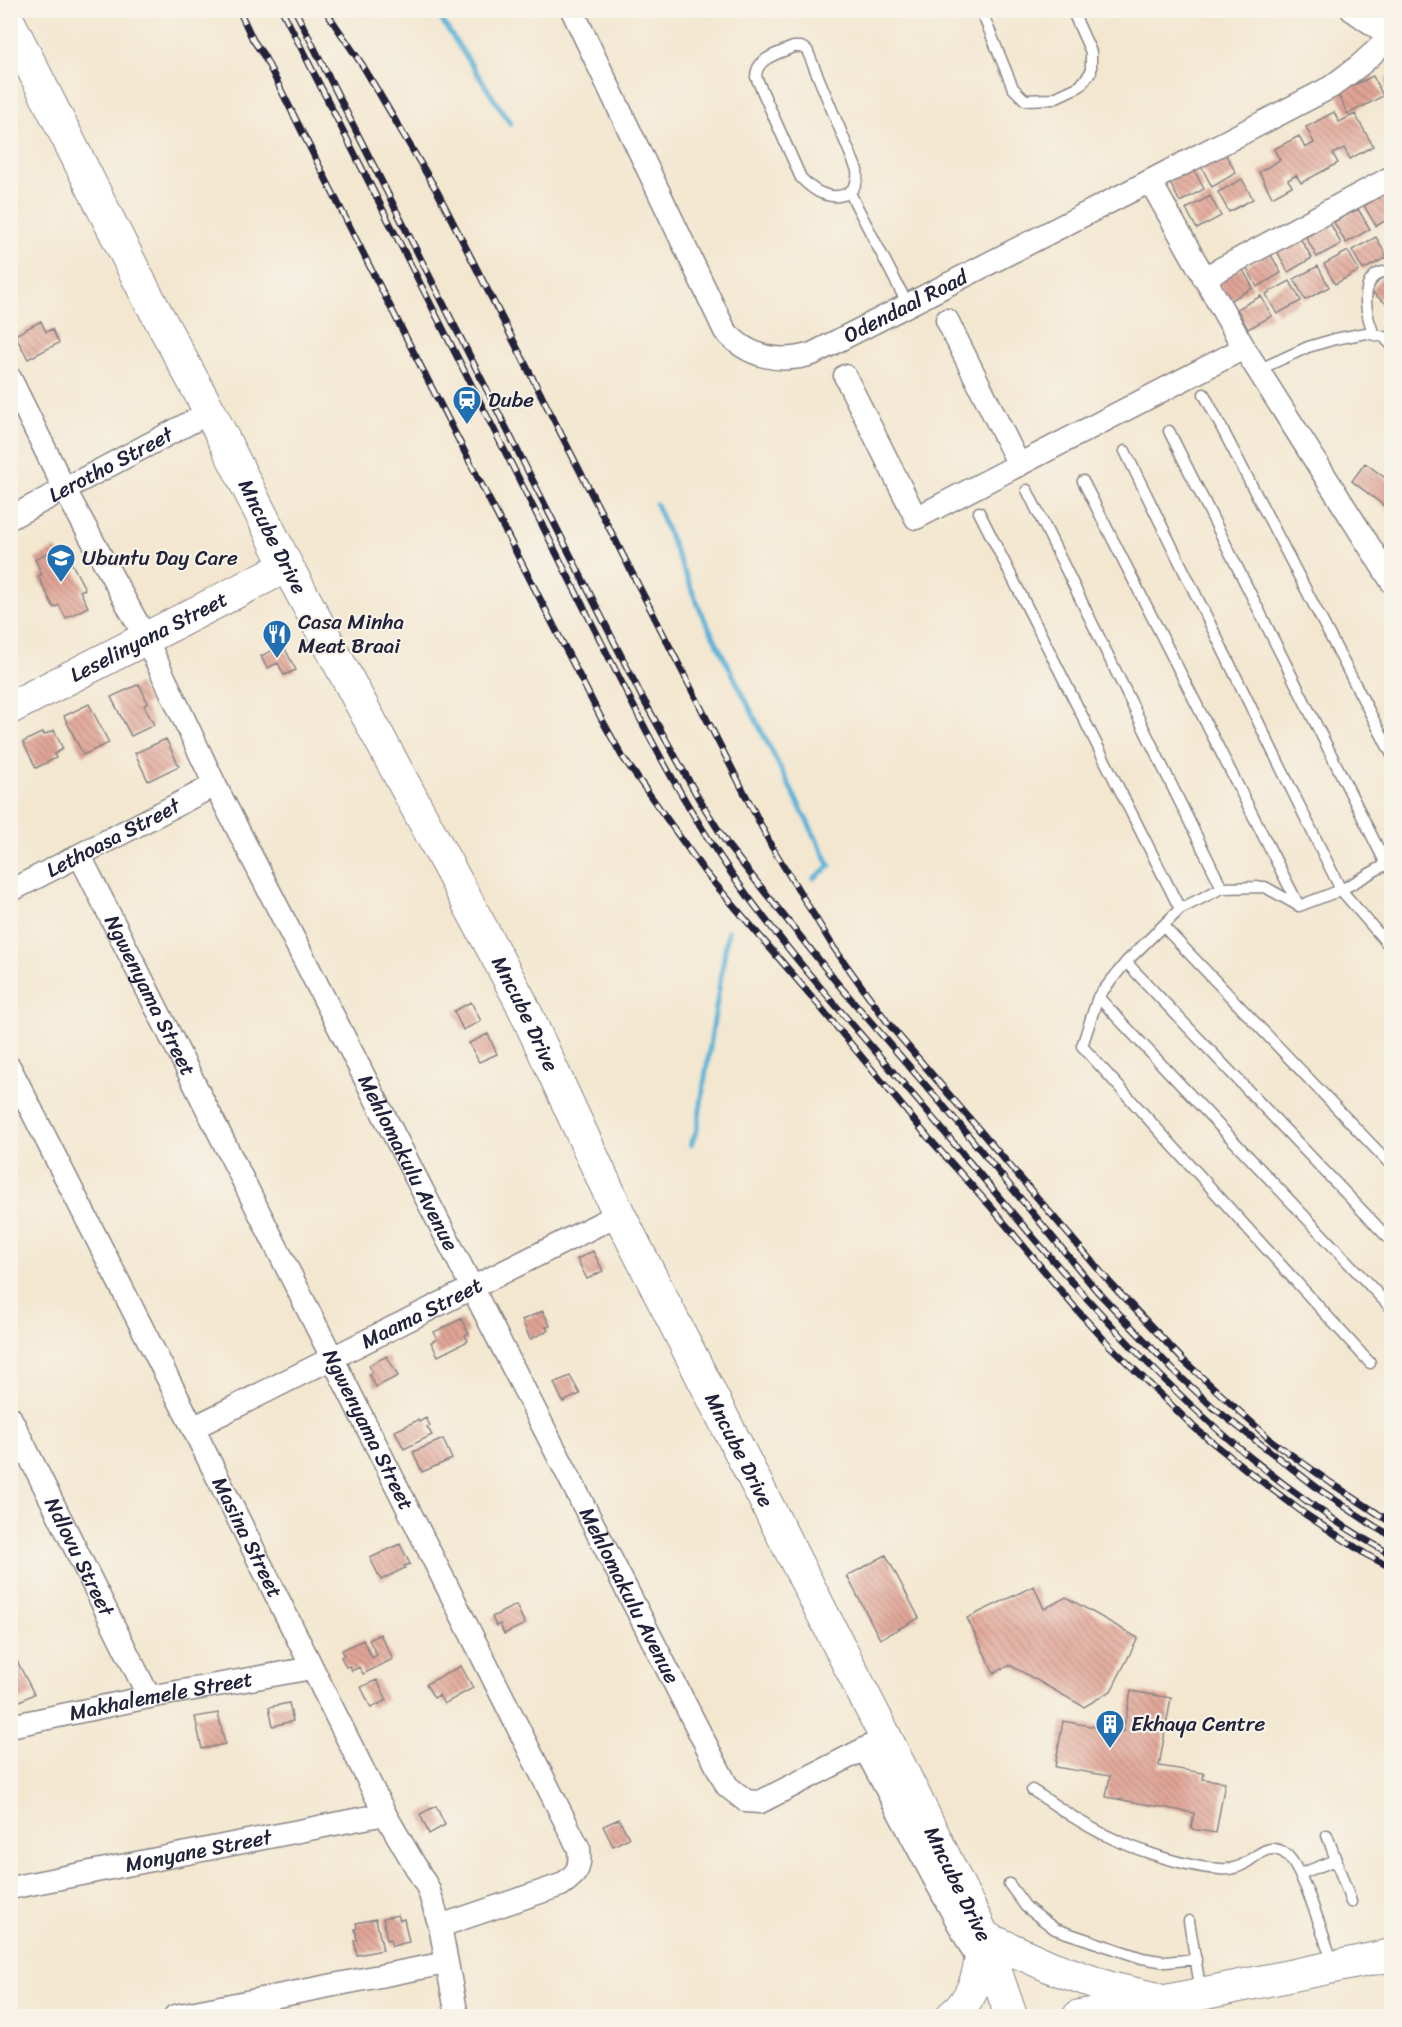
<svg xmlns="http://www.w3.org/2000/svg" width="1402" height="2027" font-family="Sriracha,sans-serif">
<defs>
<pattern id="building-back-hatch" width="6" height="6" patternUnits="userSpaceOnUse" patternTransform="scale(1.5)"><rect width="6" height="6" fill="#e1a597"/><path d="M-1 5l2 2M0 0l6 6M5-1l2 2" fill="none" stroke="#b6867c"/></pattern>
</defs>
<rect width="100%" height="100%" fill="#f7f3e8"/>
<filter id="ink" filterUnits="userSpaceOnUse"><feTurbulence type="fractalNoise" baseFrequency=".0167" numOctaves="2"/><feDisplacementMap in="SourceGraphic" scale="12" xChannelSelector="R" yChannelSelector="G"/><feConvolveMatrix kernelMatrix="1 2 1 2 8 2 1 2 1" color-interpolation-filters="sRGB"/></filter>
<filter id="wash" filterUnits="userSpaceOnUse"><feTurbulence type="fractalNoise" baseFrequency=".008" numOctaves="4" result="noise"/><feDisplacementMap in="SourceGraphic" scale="24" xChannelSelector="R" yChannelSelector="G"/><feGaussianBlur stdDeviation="1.35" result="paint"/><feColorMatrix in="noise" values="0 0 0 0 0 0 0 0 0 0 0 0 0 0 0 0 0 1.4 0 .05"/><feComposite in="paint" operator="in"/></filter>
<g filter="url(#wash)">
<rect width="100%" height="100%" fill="#f3e7d0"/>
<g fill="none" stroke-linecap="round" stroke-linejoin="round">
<path stroke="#5bb2d8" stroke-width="5" d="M 435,10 L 510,123
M 656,504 L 701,612 L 830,866 L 814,878
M 691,1145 L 697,1129 L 728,931"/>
</g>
<g id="blocks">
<path fill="url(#building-back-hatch)" d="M 1373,76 L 1383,96 L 1348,114 L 1337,93 Z
M 1386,77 L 1392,77 L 1392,104 L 1387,104 Z
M 1334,112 L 1339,122 L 1355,114 L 1373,146 L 1350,159 L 1344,148 L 1333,154 L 1338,163 L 1301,183 L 1296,175 L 1288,180 L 1292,186 L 1272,197 L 1259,172 L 1280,160 L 1274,149 L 1299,136 L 1305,148 L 1314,143 L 1306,127 Z
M 1225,153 L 1236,173 L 1212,187 L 1201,166 Z
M 1193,168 L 1204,189 L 1180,202 L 1169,181 Z
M 1242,179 L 1253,199 L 1229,212 L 1218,192 Z
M 1388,192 L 1392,198 L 1392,217 L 1376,226 L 1364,206 Z
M 1210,196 L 1221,216 L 1197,229 L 1186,209 Z
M 1358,209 L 1370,229 L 1346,243 L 1334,222 Z
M 1330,223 L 1341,244 L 1317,257 L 1306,237 Z
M 1376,237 L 1387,257 L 1363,270 L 1352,250 Z
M 1300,238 L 1312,258 L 1288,272 L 1277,251 Z
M 1348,251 L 1359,271 L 1335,284 L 1324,264 Z
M 1270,253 L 1281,273 L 1257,287 L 1246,266 Z
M 1318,266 L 1329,287 L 1305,300 L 1294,279 Z
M 1242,268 L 1253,288 L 1229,301 L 1218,281 Z
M 1383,276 L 1392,283 L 1392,308 L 1370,291 Z
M 1290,281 L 1301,301 L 1277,314 L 1266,294 Z
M 1261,296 L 1272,316 L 1248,329 L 1237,309 Z
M 41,321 L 46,332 L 52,329 L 59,343 L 28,359 L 15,335 Z
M 1365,463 L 1392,483 L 1392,512 L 1352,481 Z
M 56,548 L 63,561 L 69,558 L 85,589 L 80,591 L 88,607 L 66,618 L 59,605 L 54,608 L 38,576 L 42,574 L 35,559 Z
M 283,645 L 296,670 L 284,675 L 278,663 L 267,668 L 261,656 Z
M 139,684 L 148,703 L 144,705 L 154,725 L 131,736 L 111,697 Z
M 89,704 L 109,743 L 83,755 L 64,716 Z
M 54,730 L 63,749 L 54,754 L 56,758 L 36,768 L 23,742 L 43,732 L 44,735 Z
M 166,739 L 179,766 L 148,781 L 135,753 Z
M 471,1002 L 481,1021 L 463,1030 L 454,1011 Z
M 488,1034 L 497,1054 L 479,1062 L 469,1043 Z
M 593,1251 L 603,1271 L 587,1279 L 577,1259 Z
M 543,1311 L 550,1326 L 546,1327 L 548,1331 L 530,1339 L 522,1320 Z
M 461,1319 L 469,1333 L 465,1335 L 468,1341 L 438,1356 L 431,1342 L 437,1339 L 434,1332 Z
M 387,1356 L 398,1376 L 376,1387 L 369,1374 L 372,1372 L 369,1365 Z
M 570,1376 L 580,1394 L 563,1402 L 554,1383 Z
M 426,1418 L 430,1426 L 427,1427 L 432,1435 L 404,1449 L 395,1431 L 418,1420 L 419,1422 Z
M 443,1439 L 452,1459 L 422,1472 L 413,1452 Z
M 400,1544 L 410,1564 L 404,1566 L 405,1568 L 381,1580 L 370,1558 Z
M 886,1555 L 919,1618 L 880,1639 L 847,1576 Z
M 1034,1586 L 1044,1609 L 1066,1597 L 1138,1638 L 1111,1691 L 1084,1707 L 1010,1665 L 994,1673 L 967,1618 Z
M 516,1605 L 525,1624 L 504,1634 L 500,1624 L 496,1626 L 492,1617 Z
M 380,1634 L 393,1659 L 363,1674 L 359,1667 L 352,1671 L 350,1666 L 346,1667 L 341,1657 L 344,1655 L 342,1650 L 363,1640 L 372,1658 L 377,1655 L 369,1640 Z
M 16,1659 L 34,1694 L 10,1706 L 10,1661 Z
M 461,1666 L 473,1688 L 444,1704 L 439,1695 L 434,1698 L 426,1684 Z
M 377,1680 L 387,1700 L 371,1708 L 361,1687 Z
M 1131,1691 L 1171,1698 L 1159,1766 L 1204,1773 L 1203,1779 L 1225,1782 L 1216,1833 L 1191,1829 L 1194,1813 L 1106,1797 L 1110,1776 L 1055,1767 L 1063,1721 L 1123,1732 Z
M 289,1703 L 293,1721 L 273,1726 L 269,1707 Z
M 218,1713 L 225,1744 L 202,1749 L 195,1717 Z
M 436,1806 L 445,1825 L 429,1834 L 420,1814 Z
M 619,1819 L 629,1838 L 613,1846 L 603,1826 Z
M 398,1915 L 400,1920 L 404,1919 L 409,1942 L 392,1946 L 390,1939 L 387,1940 L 383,1918 Z
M 376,1919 L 383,1950 L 357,1955 L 354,1941 L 357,1940 L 355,1929 L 357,1928 L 356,1923 Z"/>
</g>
</g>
<g filter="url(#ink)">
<use href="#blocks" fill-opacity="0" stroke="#8a8486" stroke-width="1.5"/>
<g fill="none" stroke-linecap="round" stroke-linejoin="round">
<g stroke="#8a8486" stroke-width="13">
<path id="lane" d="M 981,10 L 1013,88 L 1025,100 L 1052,99 L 1080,86 L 1091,72 L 1091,52 L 1072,10
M 793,47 L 801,47 L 807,50 L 857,170 C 860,193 840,201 821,193 C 813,190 807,184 801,178 L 756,77 C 756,58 778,54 793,47 Z
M 850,193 L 908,305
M 1374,334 C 1367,318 1359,286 1377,274 C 1381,272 1387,271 1392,271
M 1258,370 L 1308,347 L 1335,339 L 1366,333 L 1384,337 L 1392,346
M 1204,394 L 1392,755
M 1169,431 L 1386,864 L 1392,871
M 1125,451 L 1341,890 L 1392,949
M 1083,481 L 1299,906
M 1027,490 L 1222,888
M 979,512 L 1180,909
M 1163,926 L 1392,1166
M 1126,962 L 1392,1242
M 1098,997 L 1392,1309
M 1370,1363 L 1082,1046 L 1098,997 L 1126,962 L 1180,909 L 1222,888 L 1265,887 L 1299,906 L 1341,890 L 1392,861
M 1032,1790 C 1051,1802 1070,1816 1090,1827 C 1123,1846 1182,1867 1220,1869 C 1226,1870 1237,1868 1242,1865 C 1255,1859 1266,1842 1283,1852 C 1302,1862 1324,1940 1333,1963
M 1327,1835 L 1336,1860
M 1300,1874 L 1336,1860 L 1351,1902
M 1009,1884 L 1026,1907 L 1055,1929 L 1142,1958 L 1166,1962 L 1196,1959
M 1189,1921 L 1201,1992"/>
</g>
<g stroke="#8a8486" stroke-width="25">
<g id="street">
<path id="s1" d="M 572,10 L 725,331 C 748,357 779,364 812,354 L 1150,181 L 1331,87 L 1360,65 L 1392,36"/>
<path d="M 1352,10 L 1391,37"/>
<path d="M 1150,181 L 1244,348 L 1392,582"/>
<path d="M 1204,278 L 1392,177"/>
<path d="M 947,320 L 1019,465"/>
<path d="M 845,376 L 916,518 L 1244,348"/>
<path id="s2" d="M 10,378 L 65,490 L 146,639 L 215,785 L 727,1786 L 746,1801 L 760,1802 L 886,1738"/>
<path id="s3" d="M 10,518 L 210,412"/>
<path id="s4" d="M 80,856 L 579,1849 C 581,1869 577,1874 561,1885 L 440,1926"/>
<path id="s5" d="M 10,891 L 215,785"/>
<path id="s6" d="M 10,1068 L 193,1428 L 385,1814 L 428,1888 L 440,1926 L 457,2016"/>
<path id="s7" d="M 10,1417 L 149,1697"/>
<path id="s8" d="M 193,1428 L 619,1214"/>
<path id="s9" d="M 10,1726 L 149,1697 L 312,1668"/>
<path d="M 865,1749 L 981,1966"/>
<path id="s10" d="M 10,1888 L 385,1814"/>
<path d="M 175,2016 L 446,1963"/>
</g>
</g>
<g stroke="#8a8486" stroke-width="34">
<g id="secondary">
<path id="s11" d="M 10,24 L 144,290 L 210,412 L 287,566 L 520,1000 L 619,1214 L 886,1738 L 984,1937 L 1011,2016"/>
<path id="s12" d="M 10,708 L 287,566"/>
<path d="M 952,2016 C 976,1998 981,1965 984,1937 L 1051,1967 L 1110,1988 L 1154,1998"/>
<path d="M 1079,2016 L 1166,2001 L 1392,1955"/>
</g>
</g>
<use href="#lane" stroke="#fff" stroke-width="10"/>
<use href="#street" stroke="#fff" stroke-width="22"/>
<use href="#secondary" stroke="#fff" stroke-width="32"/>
<g stroke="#22223b" stroke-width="7">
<path id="rail" d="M 239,10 L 253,40 L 264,56 L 371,269 L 601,718 L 622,756 L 704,871 L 812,997 L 927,1136 L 991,1207 L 1076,1309 L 1110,1346 L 1196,1429 L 1248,1471 L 1305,1514 L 1367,1555 L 1392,1568
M 282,10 L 631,701 C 660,758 691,814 727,867 C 794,964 876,1049 951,1140 C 1080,1294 1213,1456 1392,1555
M 295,10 L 642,697 L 699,799 L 729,847 L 838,984 L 959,1124 L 1097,1291 L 1173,1370 L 1214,1408 L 1320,1490 L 1374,1526 L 1392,1536
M 325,10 L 363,66 L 438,193 L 772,847 L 834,948 L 888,1023 L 1111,1284 L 1183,1360 L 1272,1441 L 1331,1483 L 1392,1523"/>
</g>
<use href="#rail" stroke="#f7f3e8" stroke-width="4.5" stroke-dasharray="14" stroke-linecap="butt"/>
</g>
</g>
<defs>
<g id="station-pin" transform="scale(1.5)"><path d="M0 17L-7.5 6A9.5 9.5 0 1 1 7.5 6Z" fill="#1f6fb2" stroke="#f7f3e8"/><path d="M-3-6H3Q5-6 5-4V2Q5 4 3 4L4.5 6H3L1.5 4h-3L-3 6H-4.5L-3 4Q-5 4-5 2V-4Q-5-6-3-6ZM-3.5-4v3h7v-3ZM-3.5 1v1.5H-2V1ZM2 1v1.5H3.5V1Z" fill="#fff"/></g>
<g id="school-pin" transform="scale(1.5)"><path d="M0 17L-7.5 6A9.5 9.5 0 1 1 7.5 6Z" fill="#1f6fb2" stroke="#f7f3e8"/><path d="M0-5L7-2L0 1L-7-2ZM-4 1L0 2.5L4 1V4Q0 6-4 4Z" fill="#fff"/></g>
<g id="restaurant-pin" transform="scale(1.5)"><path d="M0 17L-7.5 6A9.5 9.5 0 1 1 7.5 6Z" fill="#1f6fb2" stroke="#f7f3e8"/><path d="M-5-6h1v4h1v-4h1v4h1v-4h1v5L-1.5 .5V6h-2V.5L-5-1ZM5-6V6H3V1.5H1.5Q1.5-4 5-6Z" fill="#fff"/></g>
<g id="building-pin" transform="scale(1.5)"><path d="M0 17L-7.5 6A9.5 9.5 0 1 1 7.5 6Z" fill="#1f6fb2" stroke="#f7f3e8"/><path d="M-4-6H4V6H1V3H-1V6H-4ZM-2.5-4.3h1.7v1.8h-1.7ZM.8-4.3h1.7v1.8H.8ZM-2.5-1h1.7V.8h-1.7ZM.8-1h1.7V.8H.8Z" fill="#fff"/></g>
</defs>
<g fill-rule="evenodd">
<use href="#station-pin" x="467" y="400"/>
<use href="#school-pin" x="61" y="558"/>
<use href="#restaurant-pin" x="277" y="634"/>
<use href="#building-pin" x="1110" y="1724"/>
</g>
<g text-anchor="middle" stroke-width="4.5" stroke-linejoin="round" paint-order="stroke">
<g font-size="21" fill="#22223b" stroke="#f7f3e8">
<text dy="7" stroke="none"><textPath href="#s1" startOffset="556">Odendaal Road</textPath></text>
<text dy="7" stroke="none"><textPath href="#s3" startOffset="114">Lerotho Street</textPath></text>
<text dy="7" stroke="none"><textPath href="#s11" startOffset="576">Mncube Drive</textPath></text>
<text dy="7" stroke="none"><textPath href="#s12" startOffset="156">Leselinyana Street</textPath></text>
<text dy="7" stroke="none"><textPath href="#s5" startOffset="116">Lethoasa Street</textPath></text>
<text dy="7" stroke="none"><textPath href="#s4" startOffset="156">Ngwenyama Street</textPath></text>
<text dy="7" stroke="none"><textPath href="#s11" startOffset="1116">Mncube Drive</textPath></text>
<text dy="7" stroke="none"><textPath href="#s2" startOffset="880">Mehlomakulu Avenue</textPath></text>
<text dy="7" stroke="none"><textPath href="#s8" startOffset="256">Maama Street</textPath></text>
<text dy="7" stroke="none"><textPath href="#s4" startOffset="642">Ngwenyama Street</textPath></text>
<text dy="7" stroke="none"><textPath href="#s11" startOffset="1602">Mncube Drive</textPath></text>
<text dy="7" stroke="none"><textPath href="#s6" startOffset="526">Masina Street</textPath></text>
<text dy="7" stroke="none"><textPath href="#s7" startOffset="156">Ndlovu Street</textPath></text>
<text dy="7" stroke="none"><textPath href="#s2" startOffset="1366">Mehlomakulu Avenue</textPath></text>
<text dy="7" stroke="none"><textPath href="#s9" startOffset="154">Makhalemele Street</textPath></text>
<text dy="7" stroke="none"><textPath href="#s10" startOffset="192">Monyane Street</textPath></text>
<text dy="7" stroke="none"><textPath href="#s11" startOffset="2088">Mncube Drive</textPath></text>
</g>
<g font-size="21" fill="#22223b" stroke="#f7f3e8" text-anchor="start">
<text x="488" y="407">Dube</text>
<text x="82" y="565">Ubuntu Day Care</text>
<text x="298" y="629">Casa Minha<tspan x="298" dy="24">Meat Braai</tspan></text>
<text x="1131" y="1731">Ekhaya Centre</text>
</g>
</g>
<rect width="1402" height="2027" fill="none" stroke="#f7f3e8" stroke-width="36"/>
</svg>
